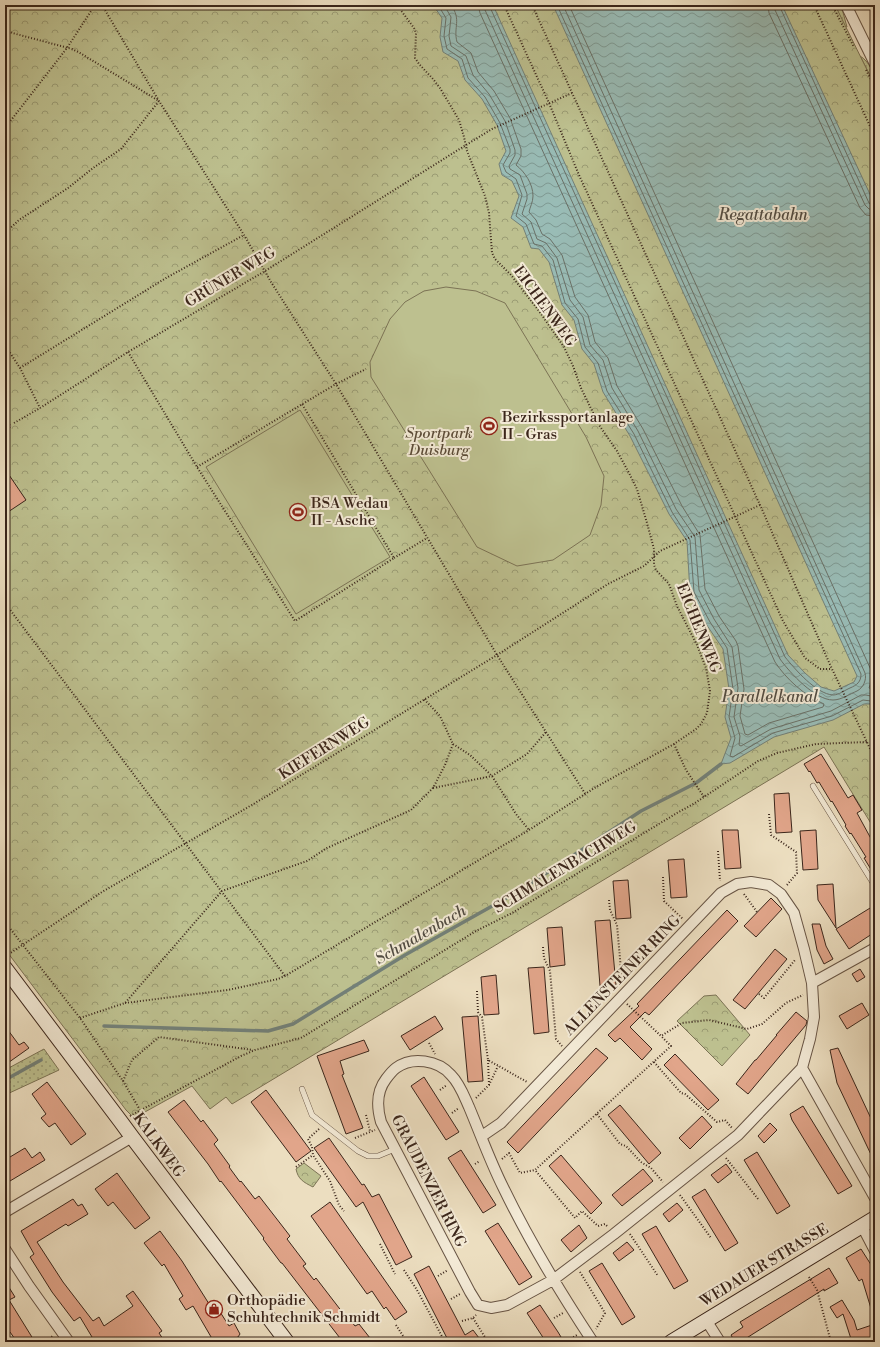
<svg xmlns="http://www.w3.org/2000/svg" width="880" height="1347" font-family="'Libre Bodoni',serif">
<defs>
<pattern id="grass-dots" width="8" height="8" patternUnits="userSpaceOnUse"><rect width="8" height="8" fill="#bdc08f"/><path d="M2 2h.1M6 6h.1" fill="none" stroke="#9b9c74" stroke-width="1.8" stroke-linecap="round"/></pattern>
<pattern id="park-crowns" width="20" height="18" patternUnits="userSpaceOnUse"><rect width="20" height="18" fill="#bdc08f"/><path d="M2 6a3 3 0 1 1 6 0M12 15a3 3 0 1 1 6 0" fill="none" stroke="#9b9c74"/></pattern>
<pattern id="water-waves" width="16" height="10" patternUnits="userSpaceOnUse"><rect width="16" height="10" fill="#99bcb6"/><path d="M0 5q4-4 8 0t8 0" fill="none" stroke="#7e9993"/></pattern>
</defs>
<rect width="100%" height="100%" fill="#ecdec0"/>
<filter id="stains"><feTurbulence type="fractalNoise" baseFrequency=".005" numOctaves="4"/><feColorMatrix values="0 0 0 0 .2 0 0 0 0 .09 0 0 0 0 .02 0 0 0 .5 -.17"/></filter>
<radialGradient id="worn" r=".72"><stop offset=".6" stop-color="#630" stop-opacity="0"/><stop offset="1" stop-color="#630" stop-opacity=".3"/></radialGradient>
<path fill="url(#grass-dots)" stroke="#7c7355" d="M 835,5 L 841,5 L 847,27 L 845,27 Z
M 860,56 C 869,61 875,74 875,85 Z
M 44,1049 L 59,1070 L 5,1095 L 5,1070 Z"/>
<path fill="url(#park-crowns)" stroke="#7c7355" d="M 5,5 L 835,5 L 875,86 L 875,830 L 824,747 L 232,1104 L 226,1097 L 210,1109 L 192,1086 L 134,1118 L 126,1110 L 5,949 Z
M 716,995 L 750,1035 L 722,1066 L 677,1021 L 704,996 Z
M 304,1163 L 321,1176 L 313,1187 C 303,1182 298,1179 296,1169 Z"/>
<path fill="#bdc08f" stroke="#7c7355" d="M 446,287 L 476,291 L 505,303 L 586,437 L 604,476 L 601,505 L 590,535 L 553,560 L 517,566 L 477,547 L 371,377 L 370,362 L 390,319 L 405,302 L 424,291 Z
M 300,410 L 390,557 L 296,614 L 206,467 Z"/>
<path fill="url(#water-waves)" stroke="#738078" d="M 433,5 L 493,5 L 788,655 L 805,673 L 821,687 L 834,691 L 854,682 L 857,676 L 553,5 L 782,5 L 875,205 L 875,715 L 870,704 L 864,704 L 833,720 L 774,737 L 730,763 L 721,764 L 731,738 L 725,717 L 729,689 L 723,649 L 706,624 L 690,593 L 687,541 L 669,514 L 630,436 L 603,392 L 594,364 L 582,349 L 574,320 L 562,305 L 549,262 L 539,249 L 531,248 L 523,227 L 511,218 L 519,196 L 512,181 L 502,175 L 499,164 L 506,151 L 497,125 L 482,99 L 465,80 L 458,61 L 443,52 L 440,37 L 442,18 Z"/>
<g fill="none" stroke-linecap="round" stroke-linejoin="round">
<path stroke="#6a7168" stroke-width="1" d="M 438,5 L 446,18 L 444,36 L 447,49 L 462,59 L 468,78 L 485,97 L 500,123 L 510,149 L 510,153 L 503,165 L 506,172 L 516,179 L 522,195 L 516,216 L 526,224 L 534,244 L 542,246 L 553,260 L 565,303 L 578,319 L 585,347 L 598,363 L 607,391 L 634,434 L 672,512 L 690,540 L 694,592 L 710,622 L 727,648 L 733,689 L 729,717 L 735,738 L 730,756 L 733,757 L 773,733 L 832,716 L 863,700 L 871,701 L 875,705
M 444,5 L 451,17 L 449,36 L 451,46 L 466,56 L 473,75 L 489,94 L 505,121 L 515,150 L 515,155 L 509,166 L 510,169 L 520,175 L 527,194 L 527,199 L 522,214 L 531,222 L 537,239 L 546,243 L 557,258 L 570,300 L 583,317 L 590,345 L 603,360 L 612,388 L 638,431 L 676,509 L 695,537 L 699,590 L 714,619 L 732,647 L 738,688 L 734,717 L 740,736 L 739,745 L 741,746 L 771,729 L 831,711 L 861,695 L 866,695 L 875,697
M 451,5 C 462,20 453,27 457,42 L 471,53 L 478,72 L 494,91 L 510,118 L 521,149 L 521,156 L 516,165 C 525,172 533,184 533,196 C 533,202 530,207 529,212 L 536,220 L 542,234 L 550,239 L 562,255 L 575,297 L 588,315 L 595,342 L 608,358 L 617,386 L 643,429 L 682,506 L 700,535 L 705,589 L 719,616 L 736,641 L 738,646 L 744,689 L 740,716 L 745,734 L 748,735 L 769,723 L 823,707 L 824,704 C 805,696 786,679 775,662 L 480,13 L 478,5
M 484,5 L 485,10 L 780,659 C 790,673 815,700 833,700 C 841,700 850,694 857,691 C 863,688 867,680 865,673 L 563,5
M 489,5 L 785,657 C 795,669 816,694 833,695 C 839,695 845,690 850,688 C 857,685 861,682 861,674 L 557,5
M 569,5 L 871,670 L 872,679 L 869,688 L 875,690
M 768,5 L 769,13 L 860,208 L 866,215 L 875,216
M 774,5 L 775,10 L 865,205 L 869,209 L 875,210
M 779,5 L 869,203 L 872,205 L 875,205"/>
<path stroke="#738078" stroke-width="3.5" d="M 104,1026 L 268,1031 L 293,1024 L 405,955 L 519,891 L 641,811 L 696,783 L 721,764
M 5,1080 L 41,1060"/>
</g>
<path fill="#e1a58a" stroke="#3b261b" d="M 5,469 L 26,500 L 5,514 Z
M 821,754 L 848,798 L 853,795 L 862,810 L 857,813 L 875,846 L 875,876 L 864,858 L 866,857 L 851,833 L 850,834 L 845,826 L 846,825 L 832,801 L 831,802 L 819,782 L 817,783 L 810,771 L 809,772 L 804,764 Z
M 789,793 L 792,832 L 776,833 L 774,794 Z
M 722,830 L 738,830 L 741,868 L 725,869 Z
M 816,830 L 818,869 L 803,870 L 800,831 Z
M 684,859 L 687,897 L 671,898 L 668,860 Z
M 628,880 L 631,918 L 616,919 L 613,881 Z
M 833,884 L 836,928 L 818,900 L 817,885 Z
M 771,898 L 782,909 L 756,937 L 744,926 Z
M 875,905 L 875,932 L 849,949 L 836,929 Z
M 727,910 L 738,921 L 649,1015 L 645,1012 L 630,1027 L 652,1049 L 642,1060 L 620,1038 L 615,1042 L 608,1035 L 639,1006 L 637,1004 Z
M 610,920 L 616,985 L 600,986 L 595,921 Z
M 812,924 L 820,924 L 826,946 L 833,959 L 824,964 L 817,950 Z
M 562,927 L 565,965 L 550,967 L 547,928 Z
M 775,949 L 787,959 L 745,1009 L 733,1000 Z
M 544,967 L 549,1032 L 534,1034 L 528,968 Z
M 860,969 L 865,977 L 857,982 L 852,974 Z
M 496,975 L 499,1014 L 484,1015 L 481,977 Z
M 862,1003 L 869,1015 L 847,1029 L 839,1016 Z
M 796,1012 L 807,1021 L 806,1025 L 748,1094 L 736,1084 L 755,1060 L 756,1060 L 777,1035 L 776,1035 Z
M 435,1016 L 443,1029 L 410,1050 L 401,1036 Z
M 478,1016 L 483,1081 L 468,1082 L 462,1017 Z
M 5,1026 L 19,1045 L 24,1042 L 29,1048 L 5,1065 L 5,1055 L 7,1053 L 5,1050 Z
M 364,1040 L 369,1051 L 340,1061 L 344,1074 L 342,1075 L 363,1128 L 346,1134 L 317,1056 Z
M 596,1048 L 608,1058 L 518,1153 L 507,1142 Z
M 838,1048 L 875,1127 L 875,1163 L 837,1083 L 830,1050 Z
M 675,1054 L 719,1100 L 708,1110 L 664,1065 Z
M 424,1077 L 459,1132 L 446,1140 L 411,1086 Z
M 47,1082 L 86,1134 L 71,1145 L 55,1123 L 49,1127 L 41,1118 L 46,1114 L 32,1094 Z
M 266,1090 L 311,1151 L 296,1162 L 251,1102 Z
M 184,1100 L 201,1122 L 203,1120 L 218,1140 L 214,1144 L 230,1166 L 229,1167 L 240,1182 L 241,1181 L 255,1199 L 259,1196 L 290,1236 L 287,1239 L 306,1264 L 303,1266 L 314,1280 L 316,1278 L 346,1317 L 347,1316 L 355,1326 L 359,1324 L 370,1338 L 364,1342 L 343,1342 L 282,1263 L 281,1263 L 263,1239 L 264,1238 L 221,1181 L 220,1182 L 208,1164 L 168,1112 Z
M 620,1105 L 661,1153 L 649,1164 L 608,1115 Z
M 803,1106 L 852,1186 L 838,1194 L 792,1120 L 790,1114 Z
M 702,1116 L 712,1127 L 690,1149 L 679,1138 Z
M 770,1123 L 777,1130 L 764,1143 L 758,1136 Z
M 329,1138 L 362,1185 L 364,1184 L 372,1197 L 379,1194 L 412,1257 L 396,1265 L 363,1202 L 356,1207 L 314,1148 Z
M 25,1148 L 32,1158 L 40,1152 L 45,1160 L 5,1184 L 5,1160 Z
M 461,1150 L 496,1205 L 483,1213 L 448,1158 Z
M 757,1152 L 790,1206 L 777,1214 L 744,1160 Z
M 561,1155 L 602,1203 L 591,1214 L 549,1166 Z
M 726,1164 L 732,1172 L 718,1183 L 711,1175 Z
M 643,1169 L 653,1181 L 622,1206 L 612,1195 Z
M 117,1173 L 150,1218 L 135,1229 L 113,1202 L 108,1206 L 95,1189 Z
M 705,1189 L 738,1243 L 725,1251 L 692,1197 Z
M 73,1199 L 78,1206 L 82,1204 L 88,1214 L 68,1226 L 66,1224 L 37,1242 L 63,1282 L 93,1321 L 99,1317 L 104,1326 L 133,1306 L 126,1296 L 133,1291 L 162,1331 L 159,1333 L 165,1342 L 153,1342 L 151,1338 L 144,1342 L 95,1342 L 80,1317 L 74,1321 L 52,1292 L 30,1257 L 34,1254 L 21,1231 Z
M 330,1202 L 407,1312 L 395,1320 L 386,1307 L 384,1309 L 372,1291 L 367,1294 L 311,1216 Z
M 677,1203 L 683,1210 L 669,1222 L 663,1214 Z
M 498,1223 L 532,1277 L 519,1285 L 485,1231 Z
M 579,1225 L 587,1238 L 571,1252 L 561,1240 Z
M 656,1226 L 688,1281 L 674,1289 L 642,1234 Z
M 160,1231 L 182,1261 L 211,1307 L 215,1304 L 229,1326 L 234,1323 L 240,1334 L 238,1337 L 229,1342 L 214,1342 L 193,1306 L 186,1310 L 179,1299 L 183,1296 L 164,1264 L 162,1266 L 144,1243 Z
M 627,1242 L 634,1250 L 619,1261 L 613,1253 Z
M 861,1249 L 875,1271 L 875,1315 L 873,1315 L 862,1279 L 859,1281 L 846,1258 Z
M 602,1263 L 635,1317 L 622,1325 L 589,1271 Z
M 429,1266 L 465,1335 L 473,1330 L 482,1342 L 456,1342 L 458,1339 L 449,1342 L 414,1274 Z
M 829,1268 L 838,1283 L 824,1291 L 824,1289 L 745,1339 L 747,1342 L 735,1342 L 731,1335 L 743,1327 L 740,1322 Z
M 5,1281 L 15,1297 L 9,1300 L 35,1342 L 17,1342 L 10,1332 L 5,1335 Z
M 842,1300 L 854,1320 L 857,1330 L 875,1324 L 875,1342 L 852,1342 L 843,1314 L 837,1318 L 830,1307 Z
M 540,1305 L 558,1332 L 564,1342 L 546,1342 L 527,1313 Z"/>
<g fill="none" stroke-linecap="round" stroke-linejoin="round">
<g stroke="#675444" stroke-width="6">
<path id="lane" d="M 5,428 L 8,426
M 813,786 L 875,886
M 302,1089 L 312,1115 L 358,1151 L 368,1156 L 378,1156 L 395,1149"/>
</g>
<g stroke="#675444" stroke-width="12">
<path id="street" d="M 846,5 L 875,64
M 812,983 L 875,948
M 802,1068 L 875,1198
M 482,1136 L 501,1123 L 721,893 L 737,884 L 751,882 L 769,885 L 781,894 L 794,913 L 804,949 L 812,983 L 814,1017 L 810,1039 L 802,1068 L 738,1135 L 614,1234 L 553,1280 L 507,1305 L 491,1308 L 478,1305 L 470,1292 L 381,1122 C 377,1108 376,1092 386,1079 C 389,1075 392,1071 396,1068 C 412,1056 438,1060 451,1075 C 460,1084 464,1096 469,1107 C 480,1133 490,1161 503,1187 C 529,1241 560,1292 593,1342
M 5,1212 L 132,1137
M 862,1226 L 875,1251
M 5,1249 L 29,1286 L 69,1342
M 706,1320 L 720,1342"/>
</g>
<g stroke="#3b261b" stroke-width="16">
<path id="secondary" d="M 5,968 L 121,1122 L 132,1137 L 287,1342
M 671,1342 L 875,1218"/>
</g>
<path stroke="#3b261b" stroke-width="2" stroke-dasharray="1 2" stroke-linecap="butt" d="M 102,5 L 159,101 L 244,235 L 271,282 L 336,384 L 497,655 L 586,795
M 504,5 L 549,103 L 579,175 L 783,621 L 805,658 L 820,669 L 832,669
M 532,5 L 760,505 L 832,669 L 875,759
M 814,5 L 875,137
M 832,5 L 854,47
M 5,31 L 72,49 L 80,53 L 159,101 L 121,149 L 93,168 L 68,188 L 19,220 L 5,233
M 866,70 L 875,87
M 5,128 L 67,48 L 95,5
M 5,345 L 20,368 L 40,408
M 128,352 L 197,467 L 295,621 L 394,558 L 302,404
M 20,368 L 166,278 L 244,235
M 14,423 L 40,408 L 128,352 L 265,271 L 466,145 L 492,129 L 572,93
M 197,467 L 336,384 L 366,369
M 394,558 L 427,538
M 5,603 L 285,976
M 453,744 L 470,755 L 492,776 L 516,814 L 529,830
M 674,744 L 686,770 L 704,797
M 433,788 L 492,776 L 527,754 L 546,732
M 769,814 L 771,835 L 796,852 L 797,873 L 787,885
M 718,851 L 720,881
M 663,877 L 664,901 L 683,919
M 744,894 L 757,912
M 609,900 L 610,910 L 617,925 L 622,981
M 5,922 L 80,1018 L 123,1081 L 140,1110
M 543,947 L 544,958 L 550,971 L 556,1039 L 562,1046
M 6,956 L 102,892 L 262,799 L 497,655 L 608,584 L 644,566 L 660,551 L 760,505
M 477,991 L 478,1012 L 482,1017 L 488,1060 L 527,1082
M 759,994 L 764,998 L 795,960
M 125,1003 L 228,990 L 278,979 L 285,976 L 529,830 L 596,787 L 674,744 L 696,729 L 701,724 L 707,713 L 710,691 L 706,668 L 697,645 L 677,606 L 669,584 L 656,570 L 654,565 L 654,549 L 647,523 L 637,489 L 629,473 L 617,451 L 599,425 L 581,388 L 573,366 L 564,347 L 539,311 L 511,275 L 495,259 L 492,253 L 489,213 L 485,196 L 467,151 L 464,137 L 459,120 L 440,88 L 433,79 L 419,64 L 415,58 L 416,33 L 414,28 L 397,5
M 627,1004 L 661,1036 L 682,1023 L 709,1020 L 747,1029 L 762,1024 L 786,1003 L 803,995
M 80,1018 L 125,1003 L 222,891 L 307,861 L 327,848 L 411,810 L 433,788 L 445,765 L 453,744 L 440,716 L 424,699
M 429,1043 L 435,1054
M 488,1060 L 489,1085
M 654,1062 L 681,1093 L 685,1094 L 717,1122 L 725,1120 L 732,1128
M 123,1081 L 132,1060 L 159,1037 L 253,1050
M 440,1090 L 447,1085
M 476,1098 L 489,1085 L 498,1066
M 452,1113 L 459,1108
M 597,1114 L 620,1144 L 626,1146 L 641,1162 L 651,1168 L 663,1182
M 366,1115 L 370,1131
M 130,1116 L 241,1056 L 255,1050 L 301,1038 L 476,931 L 512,913 L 677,813 L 695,803 L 758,761 L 777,753 L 816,744 L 867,742
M 319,1129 L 308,1139 L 312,1147 L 313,1155 L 330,1181 L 339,1205 L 344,1211
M 355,1138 L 375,1130
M 726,1158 L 758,1199
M 502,1159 L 509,1153 L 520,1173 L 535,1170
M 475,1164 L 480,1161
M 296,1167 L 313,1155
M 680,1195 L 711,1238
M 607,1226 L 605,1224 L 598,1226 L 582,1211 L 575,1218 L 535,1170 L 671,1046 L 661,1036
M 630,1234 L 658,1276
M 380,1244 L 395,1274
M 404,1270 L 417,1290 L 445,1342
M 580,1272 L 605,1313 L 596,1329
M 438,1276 L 448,1270
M 809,1277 L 817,1290 L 831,1342
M 451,1299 L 460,1294
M 473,1318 L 488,1342
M 554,1318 L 563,1313
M 462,1321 L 473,1318 L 476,1315
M 396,1325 L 407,1342
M 568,1340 L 577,1335
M 44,1342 L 53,1336"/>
<use href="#lane" stroke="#f3ead6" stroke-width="5"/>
<use href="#street" stroke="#f3ead6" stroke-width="10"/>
<use href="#secondary" stroke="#f3ead6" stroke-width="14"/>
</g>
<defs>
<g id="stadium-ring" transform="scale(0.9)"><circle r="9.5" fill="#f3ead6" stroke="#8f2418" stroke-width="1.5"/><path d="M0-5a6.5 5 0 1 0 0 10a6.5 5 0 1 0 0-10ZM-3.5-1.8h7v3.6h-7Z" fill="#8f2418"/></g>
<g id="shop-ring" transform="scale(0.9)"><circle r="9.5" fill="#f3ead6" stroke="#8f2418" stroke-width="1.5"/><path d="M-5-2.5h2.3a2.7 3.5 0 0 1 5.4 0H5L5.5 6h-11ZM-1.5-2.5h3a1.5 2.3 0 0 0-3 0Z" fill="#8f2418"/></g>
</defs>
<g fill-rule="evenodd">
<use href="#stadium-ring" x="489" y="426"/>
<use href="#stadium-ring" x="298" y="512"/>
<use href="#shop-ring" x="214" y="1309"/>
</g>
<g text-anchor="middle" stroke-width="4" stroke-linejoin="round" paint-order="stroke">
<g font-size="15" fill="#3b261b" stroke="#f3ead6">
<text transform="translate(230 277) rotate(-31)" y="5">GRÜNER WEG</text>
<text transform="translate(545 306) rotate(54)" y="5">EICHENWEG</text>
<text transform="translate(699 628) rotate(68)" y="5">EICHENWEG</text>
<text transform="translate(324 748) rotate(-32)" y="5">KIEFERNWEG</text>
<text transform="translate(565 867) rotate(-31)" y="5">SCHMALENBACHWEG</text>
<text transform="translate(622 975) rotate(-46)" y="5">ALLENSTEINER RING</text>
<text transform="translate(159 1145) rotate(54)" y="5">KALKWEG</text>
<text transform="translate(429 1181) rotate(63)" y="5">GRAUDENZER RING</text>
<text transform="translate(764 1265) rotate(-31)" y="5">WEDAUER STRASSE</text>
</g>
<g font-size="15" fill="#3b261b" stroke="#f3ead6" text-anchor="start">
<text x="502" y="422">Bezirkssportanlage<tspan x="502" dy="17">II - Gras</tspan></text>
<text x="311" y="508">BSA Wedau<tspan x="311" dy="17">II - Asche</tspan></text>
<text x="227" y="1305">Orthopädie<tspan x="227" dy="17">Schuhtechnik Schmidt</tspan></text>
</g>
<g font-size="15" font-style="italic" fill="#5c4c38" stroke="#f3ead6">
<text x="439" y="438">Sportpark<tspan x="439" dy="17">Duisburg</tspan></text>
</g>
<g font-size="16" font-style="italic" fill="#524c42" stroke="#f3ead6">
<text x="763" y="220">Regattabahn</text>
<text x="770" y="702">Parallelkanal</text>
<text transform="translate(420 934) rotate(-30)" y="6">Schmalenbach</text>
</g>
</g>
<rect width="880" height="1347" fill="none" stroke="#ecdec0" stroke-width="20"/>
<rect x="6" y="6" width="868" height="1335" fill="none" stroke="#3b261b" stroke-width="2"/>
<rect x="10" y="10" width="860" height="1327" fill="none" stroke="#3b261b"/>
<rect width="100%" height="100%" filter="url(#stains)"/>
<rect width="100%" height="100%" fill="url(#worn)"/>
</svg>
